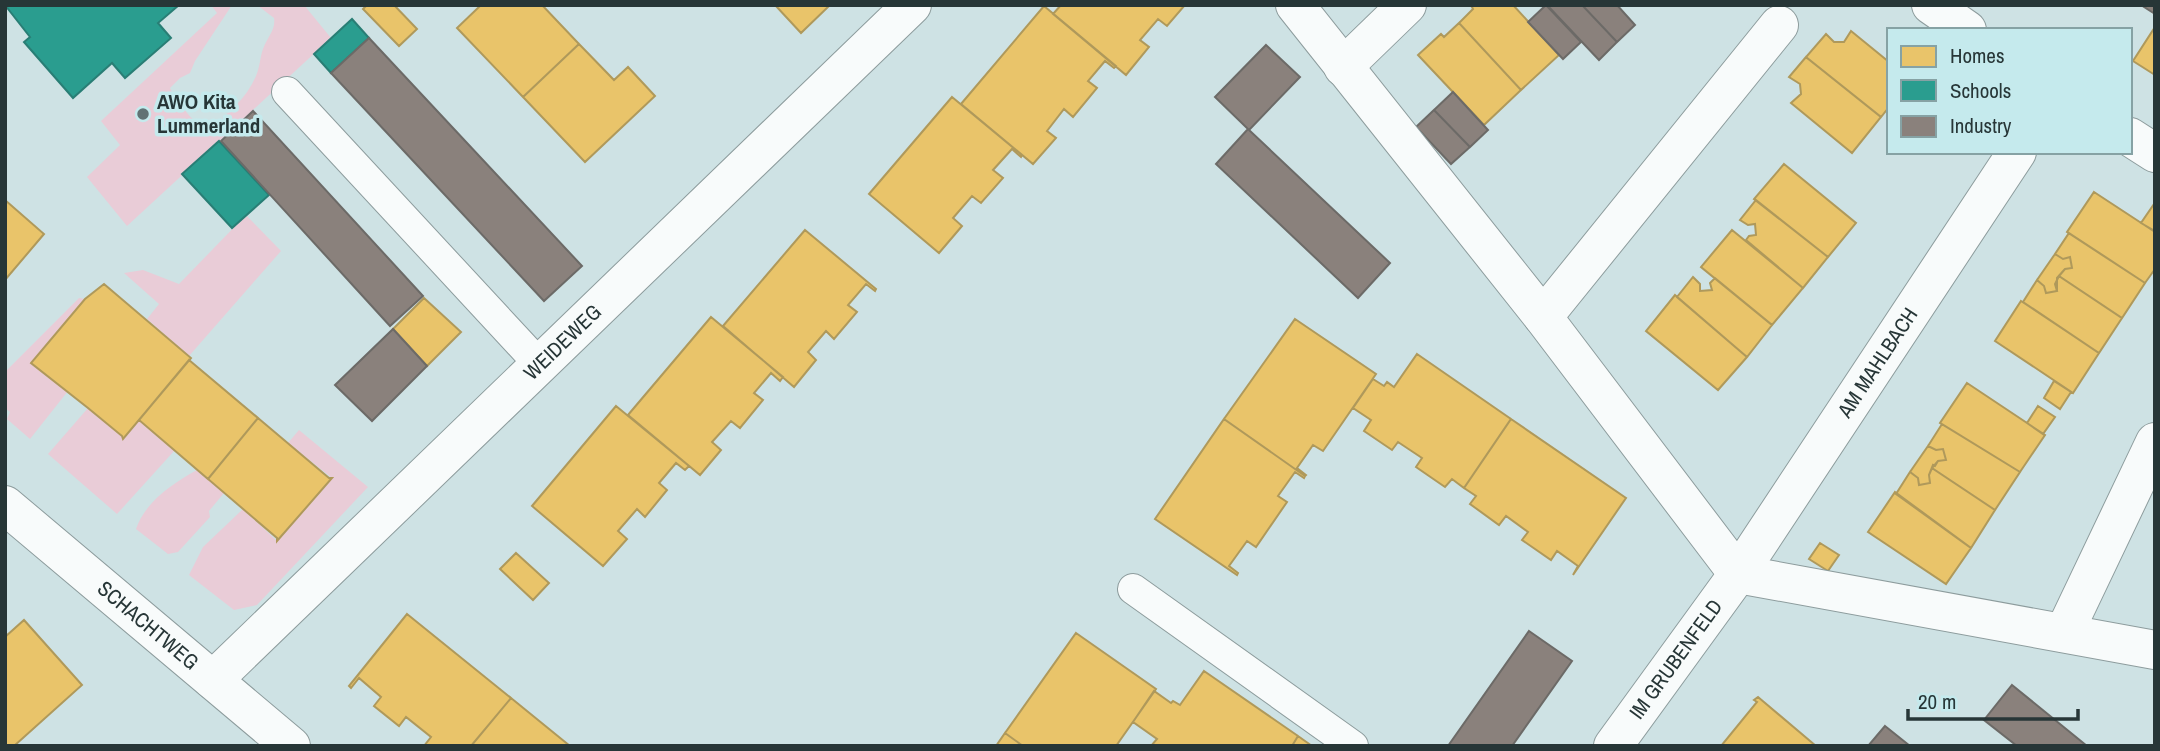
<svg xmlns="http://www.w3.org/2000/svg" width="2160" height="751" font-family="'Archivo Narrow',sans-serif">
<rect width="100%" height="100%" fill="#cee2e4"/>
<path fill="#e9ccd7" d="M 211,5 L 232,5 L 195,61 L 190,73 L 180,78 L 170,88 L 176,100 L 200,128 L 208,129 C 228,114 246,99 256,76 C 260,67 260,57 263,49 C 267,37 276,30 274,18 L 257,5 L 304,5 L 331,38 L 127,226 L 87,177 L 120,145 L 101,121 L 217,13 Z
M 246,215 L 281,251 L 189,356 L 147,319 L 159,304 L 124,273 L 143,270 L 179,284 Z
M 79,298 L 85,299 L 31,363 L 68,391 L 30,439 L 7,419 L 10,412 L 5,408 L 5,372 Z
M 88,408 L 122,436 L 123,439 L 139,420 L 175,450 L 117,514 L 48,454 Z
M 299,430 L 368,487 L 257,605 L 234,610 L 189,575 L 203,547 L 243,509 L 277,541 L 332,478 L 288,443 Z
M 197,470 L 224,493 L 209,511 L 210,517 L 178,552 L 168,554 L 136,529 C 145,502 173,483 197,470 Z"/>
<path fill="#e9c46a" stroke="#af995b" stroke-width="2" d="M 367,5 L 394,5 L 417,29 L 399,46 L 363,9 Z
M 481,5 L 542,5 L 579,44 L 523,97 L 457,28 Z
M 775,5 L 830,5 L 801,33 Z
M 1061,5 L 1185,5 L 1167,26 L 1158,19 L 1140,40 L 1149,47 L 1126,75 L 1053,14 Z
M 1513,5 L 1559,55 L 1521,90 L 1459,23 L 1473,9 L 1471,5 Z
M 1044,6 L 1116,66 L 1114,68 L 1105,61 L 1088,81 L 1097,88 L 1073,117 L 1064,109 L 1047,131 L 1056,138 L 1033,164 L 961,104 Z
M 1459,23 L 1521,90 L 1484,125 L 1418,55 L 1441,34 L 1444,37 Z
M 2155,27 L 2155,75 L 2133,61 Z
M 1851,31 L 1889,62 L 1889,107 L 1881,117 L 1806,57 L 1826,34 L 1834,42 L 1844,42 Z
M 579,44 L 614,80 L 628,67 L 655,96 L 585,162 L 523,97 Z
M 1806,57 L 1881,117 L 1852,153 L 1791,103 L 1801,94 L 1800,84 L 1789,77 Z
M 952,97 L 1022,155 L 1021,157 L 1012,149 L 993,170 L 1003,178 L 981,203 L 972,196 L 953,218 L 962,226 L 939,253 L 869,194 Z
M 1784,164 L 1856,223 L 1828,257 L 1754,199 Z
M 2094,192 L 2155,232 L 2155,269 L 2145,283 L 2067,232 Z
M 5,200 L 44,234 L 5,280 Z
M 1756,200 L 1828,257 L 1803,288 L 1746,240 L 1749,236 L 1756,235 L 1755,224 L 1748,225 L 1740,220 Z
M 2154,204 L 2155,204 L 2155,231 L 2141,223 Z
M 805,230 L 876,289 L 875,291 L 866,284 L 848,305 L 857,312 L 834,339 L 826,331 L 808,352 L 816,360 L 794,387 L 723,326 Z
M 1732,230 L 1803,288 L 1772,325 L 1701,267 Z
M 2069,233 L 2145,283 L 2122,318 L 2059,276 L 2065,269 L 2072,268 L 2070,257 L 2063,259 L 2055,254 Z
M 2055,254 L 2063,259 L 2070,257 L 2072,268 L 2065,269 L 2057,278 L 2057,291 L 2046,293 L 2044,286 L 2037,280 Z
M 2059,276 L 2122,318 L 2099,353 L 2023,302 L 2037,280 L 2044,286 L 2046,293 L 2057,291 L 2055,284 Z
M 1693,277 L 1700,284 L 1700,291 L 1712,290 L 1710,283 L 1715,278 L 1772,325 L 1747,357 L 1677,297 Z
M 104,284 L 191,358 L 123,439 L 122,436 L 88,408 L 31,363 L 85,299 Z
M 1675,295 L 1747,357 L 1718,390 L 1646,331 Z
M 424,298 L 461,332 L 427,366 L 393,329 Z
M 2021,301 L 2099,353 L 2073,393 L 1995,341 Z
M 711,317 L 783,377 L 780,381 L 771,373 L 754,393 L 763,400 L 740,428 L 731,421 L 712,442 L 721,450 L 700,475 L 628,415 Z
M 1295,319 L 1376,374 L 1323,451 L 1313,445 L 1297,468 L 1306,475 L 1305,476 L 1224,419 Z
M 1417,354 L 1511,419 L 1464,488 L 1452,479 L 1445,487 L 1416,467 L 1422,458 L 1398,442 L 1392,450 L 1364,431 L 1371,420 L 1353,408 L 1373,379 L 1384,386 L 1387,382 L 1394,387 Z
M 189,360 L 258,418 L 208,479 L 139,420 Z
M 2054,381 L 2071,392 L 2060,409 L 2044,398 Z
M 1967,383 L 2045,435 L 2020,472 L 1940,423 Z
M 616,406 L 689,466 L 685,470 L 676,463 L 659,483 L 667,490 L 645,517 L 637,509 L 618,531 L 627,539 L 603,566 L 532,506 Z
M 2038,406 L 2055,417 L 2043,434 L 2027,423 Z
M 258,418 L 329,478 L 332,478 L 277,541 L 277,538 L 208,479 Z
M 1224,419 L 1305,476 L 1304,478 L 1295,472 L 1278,496 L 1287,502 L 1256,547 L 1247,541 L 1229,566 L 1238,573 L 1237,575 L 1155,519 Z
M 1511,419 L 1626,498 L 1573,575 L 1578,566 L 1557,551 L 1551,560 L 1522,540 L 1528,532 L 1506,516 L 1499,525 L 1470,504 L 1476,496 L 1464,488 Z
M 1942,424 L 2020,472 L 1995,510 L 1932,468 L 1938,461 L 1946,460 L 1943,449 L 1936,450 L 1928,446 Z
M 1928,446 L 1936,450 L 1943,449 L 1946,460 L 1938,461 L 1935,466 L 1933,465 L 1929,475 L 1930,483 L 1919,485 L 1918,478 L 1910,472 Z
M 1932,468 L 1995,510 L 1971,548 L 1896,494 L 1910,472 L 1918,478 L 1919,485 L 1930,483 L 1929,475 Z
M 1895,492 L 1971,548 L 1946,584 L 1868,532 Z
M 1820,543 L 1839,555 L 1828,571 L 1809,559 Z
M 516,553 L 549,583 L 533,600 L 500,569 Z
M 407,614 L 511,698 L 471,746 L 424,746 L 431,737 L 406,717 L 399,726 L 374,706 L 381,697 L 359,678 L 351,688 L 349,686 Z
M 24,620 L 82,685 L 14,746 L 5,746 L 5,637 Z
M 1076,633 L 1156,689 L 1116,746 L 1023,746 L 1005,733 Z
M 1204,671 L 1298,736 L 1292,746 L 1151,746 L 1157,739 L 1133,722 L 1154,691 L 1171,703 L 1173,701 L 1180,705 Z
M 1758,697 L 1816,746 L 1721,746 L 1757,702 L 1754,700 Z
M 511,698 L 570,746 L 471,746 Z
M 1005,733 L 1023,746 L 996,746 Z
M 1298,736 L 1312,746 L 1292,746 Z"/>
<path fill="#2a9d8f" stroke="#297e75" stroke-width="2" d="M 5,5 L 179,5 L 158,23 L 171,38 L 125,78 L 112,63 L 73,98 L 24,42 L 30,37 Z
M 352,19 L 369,38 L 331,73 L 314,54 Z
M 219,141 L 269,195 L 232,228 L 182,174 Z"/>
<path fill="#8a817c" stroke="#6c6a67" stroke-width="2" d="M 1546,5 L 1581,42 L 1563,59 L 1528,22 Z
M 1547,5 L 1582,5 L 1617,42 L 1599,60 Z
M 1582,5 L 1617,5 L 1635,25 L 1617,42 Z
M 2141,5 L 2155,5 L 2155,14 Z
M 369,38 L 582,266 L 544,301 L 331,73 Z
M 1266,45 L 1300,77 L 1249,130 L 1390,263 L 1358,298 L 1216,164 L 1248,129 L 1215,97 Z
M 1453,92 L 1488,130 L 1470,147 L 1434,110 Z
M 1434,110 L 1470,147 L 1451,164 L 1416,127 Z
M 253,111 L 423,296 L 390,326 L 221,141 Z
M 393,329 L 427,366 L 372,421 L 335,385 Z
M 1529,631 L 1572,661 L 1512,746 L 1448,746 Z
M 2012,685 L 2087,746 L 2017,746 L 1984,720 Z
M 1885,726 L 1910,746 L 1868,746 Z"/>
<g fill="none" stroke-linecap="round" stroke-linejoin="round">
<g stroke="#8d9c9d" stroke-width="32">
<path id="service" d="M 287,92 L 540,365
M 1133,589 L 1353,746"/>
</g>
<g stroke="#8d9c9d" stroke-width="40">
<g id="minor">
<path d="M 1295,5 L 1543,317 L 1738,574 L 2155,650"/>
<path d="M 1931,5 L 1967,30"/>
<path d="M 1343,67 L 1407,5"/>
<path d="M 2130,137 L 2155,153"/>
<path d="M 1543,317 L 1779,25"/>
<path id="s1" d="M 5,505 L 291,746"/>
<path d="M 2064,633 L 2155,442"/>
<path id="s2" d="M 213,680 L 912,5"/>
<path id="s3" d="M 1613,746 L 1738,574 L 2017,152"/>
</g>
</g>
<use href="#service" stroke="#f8fbfb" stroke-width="30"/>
<use href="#minor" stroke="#f8fbfb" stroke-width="38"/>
</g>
<circle fill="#617274" stroke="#c5eaed" stroke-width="2.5" cx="143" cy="114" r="7"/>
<g text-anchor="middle" stroke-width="7" stroke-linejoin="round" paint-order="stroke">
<g font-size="21" font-weight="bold" fill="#273637" stroke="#c5eaed" text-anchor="start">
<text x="157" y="109">AWO Kita<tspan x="157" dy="24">Lummerland</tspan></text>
</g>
<g font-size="21" fill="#273637" stroke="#c5eaed">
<text dy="7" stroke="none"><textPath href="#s2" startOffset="486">WEIDEWEG</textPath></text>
<text dy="7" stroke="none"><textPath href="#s3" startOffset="466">AM MAHLBACH</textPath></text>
<text dy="7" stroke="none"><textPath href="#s1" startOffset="187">SCHACHTWEG</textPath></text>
<text dy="7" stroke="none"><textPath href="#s3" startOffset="107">IM GRUBENFELD</textPath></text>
</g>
</g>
<rect width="2160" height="751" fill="none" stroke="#273637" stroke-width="14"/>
<rect x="1887" y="28" width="245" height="126" fill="#c5eaed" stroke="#86a2a4" stroke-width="2"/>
<rect x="1901" y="46" width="35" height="21" fill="#e9c46a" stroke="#86a2a4" stroke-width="2"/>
<text x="1950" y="63" font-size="21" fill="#273637">Homes</text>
<rect x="1901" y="80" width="35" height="21" fill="#2a9d8f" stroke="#86a2a4" stroke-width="2"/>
<text x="1950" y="98" font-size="21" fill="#273637">Schools</text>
<rect x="1901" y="116" width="35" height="21" fill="#8a817c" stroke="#86a2a4" stroke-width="2"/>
<text x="1950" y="133" font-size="21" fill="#273637">Industry</text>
<path d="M1908 709v10h170v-10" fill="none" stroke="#273637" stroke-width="3.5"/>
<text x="1918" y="709" font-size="21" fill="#273637" stroke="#c5eaed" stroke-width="5" paint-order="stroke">20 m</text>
</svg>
